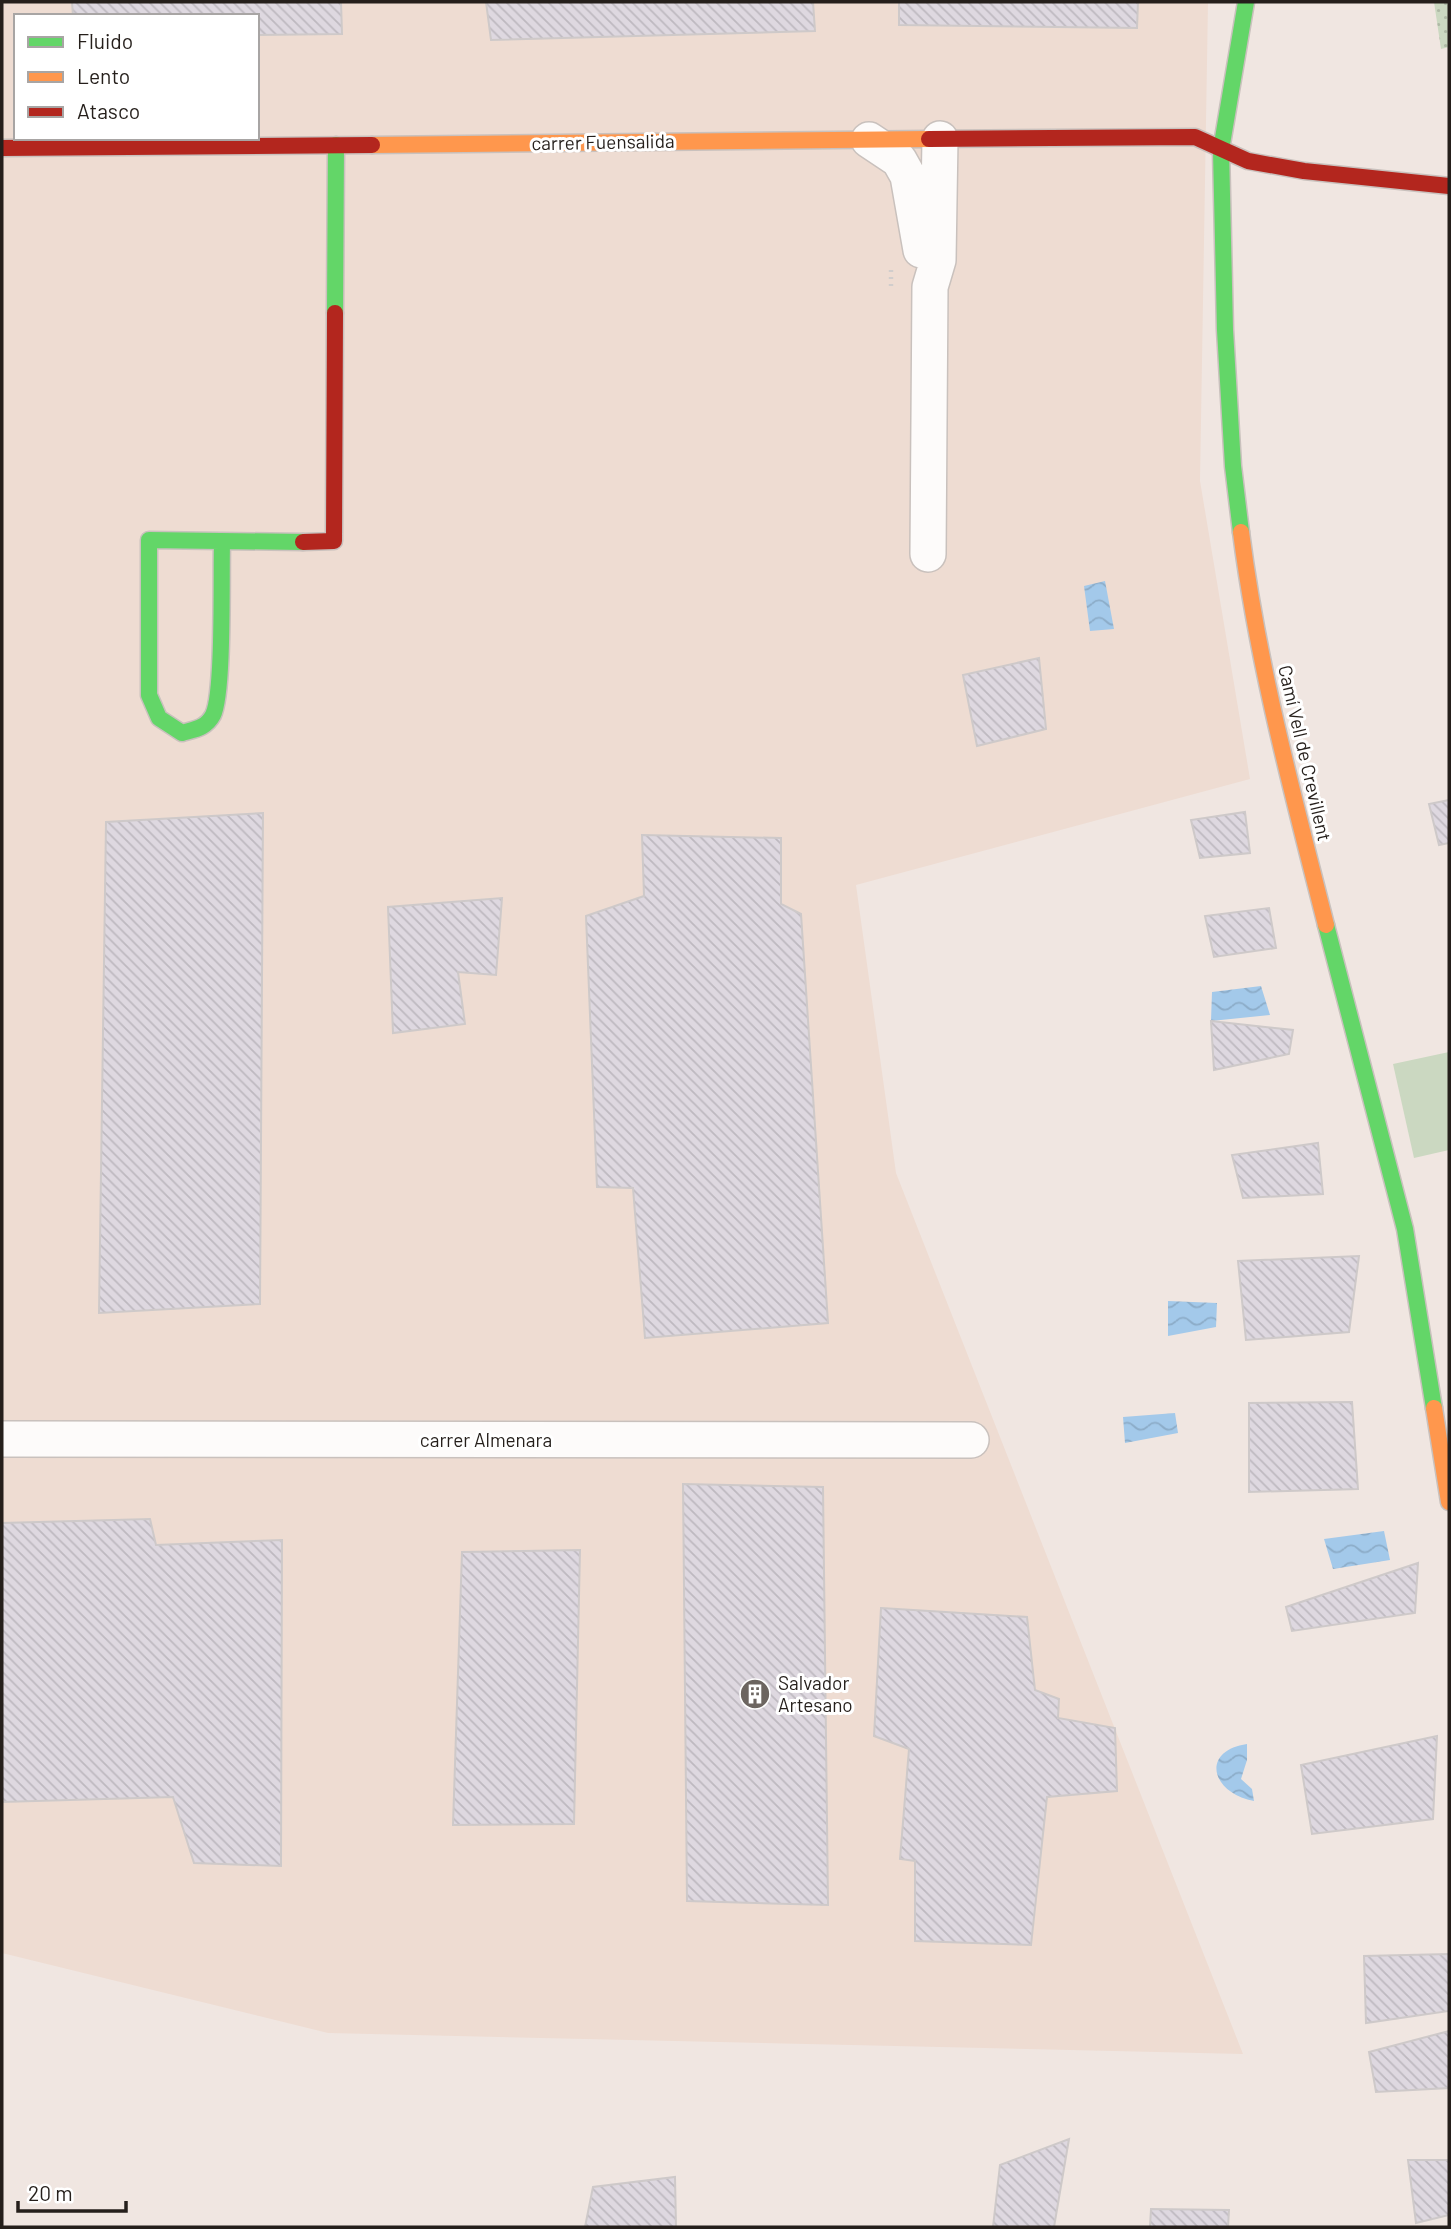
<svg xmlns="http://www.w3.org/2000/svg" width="1451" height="2229" font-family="Barlow,sans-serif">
<defs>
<pattern id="grass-dots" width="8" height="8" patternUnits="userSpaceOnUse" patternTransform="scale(1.75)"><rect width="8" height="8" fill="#cbd8c1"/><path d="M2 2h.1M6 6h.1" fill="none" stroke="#aeb9a5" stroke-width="1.8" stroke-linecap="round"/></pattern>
<pattern id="water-waves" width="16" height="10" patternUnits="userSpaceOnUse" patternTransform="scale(1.75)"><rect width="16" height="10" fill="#a3c9ea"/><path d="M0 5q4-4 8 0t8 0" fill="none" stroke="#8cacc8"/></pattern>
<pattern id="building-back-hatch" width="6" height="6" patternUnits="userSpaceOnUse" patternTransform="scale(1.75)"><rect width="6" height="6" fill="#ded8e0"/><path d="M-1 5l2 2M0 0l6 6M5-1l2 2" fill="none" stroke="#beb9c0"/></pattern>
</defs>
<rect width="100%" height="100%" fill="#f0e6e1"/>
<path fill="#eedcd2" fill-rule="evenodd" d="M 2,2 L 1208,2 L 1200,481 L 1250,779 L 856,885 L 896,1173 L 1243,2054 L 328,2033 L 2,1953 ZM 16,16 L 257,16 L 257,138 L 16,138 Z"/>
<path fill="url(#grass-dots)" d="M 1434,2 L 1449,2 L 1449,47 L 1441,49 Z"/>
<path fill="#cbd8c1" d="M 1449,1052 L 1449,1150 L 1414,1158 L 1393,1064 Z"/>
<path fill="url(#water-waves)" d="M 1105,581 L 1114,629 L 1090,631 L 1084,586 Z
M 1261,986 L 1270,1015 L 1211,1021 L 1212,992 Z
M 1168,1301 L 1217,1303 L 1216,1327 L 1168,1336 Z
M 1175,1413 L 1178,1433 L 1125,1443 L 1123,1417 Z
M 1384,1531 L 1390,1560 L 1333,1569 L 1324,1539 Z
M 1247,1744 L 1247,1760 L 1241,1779 L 1252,1789 L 1254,1801 C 1211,1793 1200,1751 1247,1744 Z"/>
<path fill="url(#building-back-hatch)" stroke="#cec9c9" stroke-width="2" d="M 72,2 L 341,2 L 342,34 L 257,35 L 257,16 L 73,16 Z
M 486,2 L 813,2 L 815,31 L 491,40 Z
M 899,2 L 1138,2 L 1137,28 L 899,25 Z
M 1039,658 L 1046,729 L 977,746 L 963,675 Z
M 1449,800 L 1449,843 L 1439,845 L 1429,804 Z
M 1245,812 L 1250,853 L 1200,858 L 1191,820 Z
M 263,813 L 260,1304 L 99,1313 L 106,822 Z
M 642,835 L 781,838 L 781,904 L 801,914 L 828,1323 L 645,1338 L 633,1188 L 597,1187 L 586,916 L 644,896 Z
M 502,898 L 496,975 L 458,972 L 465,1024 L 393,1033 L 388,907 Z
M 1269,908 L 1276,948 L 1214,957 L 1205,916 Z
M 1211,1021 L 1293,1030 L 1289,1054 L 1214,1070 Z
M 1318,1143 L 1323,1194 L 1243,1198 L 1232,1155 Z
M 1359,1256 L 1349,1332 L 1246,1340 L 1238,1261 Z
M 1352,1402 L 1358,1489 L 1249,1492 L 1249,1403 Z
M 683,1484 L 823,1487 L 828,1905 L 687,1901 Z
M 150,1519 L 156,1545 L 282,1540 L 281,1866 L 194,1863 L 173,1797 L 2,1802 L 2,1523 Z
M 580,1550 L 574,1824 L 453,1825 L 462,1552 Z
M 1418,1563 L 1415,1613 L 1292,1631 L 1286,1607 Z
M 881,1608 L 1027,1617 L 1035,1690 L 1059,1699 L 1058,1718 L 1115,1728 L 1117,1791 L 1047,1797 L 1031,1945 L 915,1941 L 915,1861 L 900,1859 L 909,1749 L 874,1736 Z
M 1437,1736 L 1433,1819 L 1312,1834 L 1301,1765 Z
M 1449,1954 L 1449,2011 L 1366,2023 L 1364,1956 Z
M 1449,2031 L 1449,2088 L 1376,2092 L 1369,2052 Z
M 1069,2139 L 1054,2227 L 993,2227 L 1000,2165 Z
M 1408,2160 L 1449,2160 L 1449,2215 L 1416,2223 Z
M 675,2177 L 676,2227 L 585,2227 L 593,2187 Z
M 1151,2209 L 1229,2210 L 1228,2227 L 1150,2227 Z"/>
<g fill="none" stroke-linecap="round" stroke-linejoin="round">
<g stroke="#c9c1bd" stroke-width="38">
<path id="street" d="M 869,140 L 899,160 L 908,176 L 921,250
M 928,554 L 930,287 L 938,260 L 940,139
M 2,1439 L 971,1440"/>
</g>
<g stroke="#c9c1bd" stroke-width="19">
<path id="fast" d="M 335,313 L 336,145
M 1241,532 L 1233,466 L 1225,330 L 1221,150 L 1246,2
M 222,543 C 221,575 224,693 213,715 C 206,728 196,729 182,733 L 159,718 L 149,695 L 149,540 L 303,542
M 1326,925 L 1405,1229 L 1434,1408"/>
</g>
<g stroke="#c9c1bd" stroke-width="19">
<path id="slow" d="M 372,145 L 929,139
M 1241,532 C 1258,666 1293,795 1326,925
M 1434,1408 L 1449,1502"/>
</g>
<g stroke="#c9c1bd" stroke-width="19">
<path id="jam" d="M 929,139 L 1195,137 L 1248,161 L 1304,171 L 1449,186
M 2,148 L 372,145
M 303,542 L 334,541 L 335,313"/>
</g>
<path stroke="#d1cdcc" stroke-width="4.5" stroke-dasharray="2 5" stroke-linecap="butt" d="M 891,270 L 891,289"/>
<use href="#street" stroke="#fdfbfa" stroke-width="35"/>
<use href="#fast" stroke="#63d668" stroke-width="16"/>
<use href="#slow" stroke="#ff974d" stroke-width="16"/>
<use href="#jam" stroke="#b3261e" stroke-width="16"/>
</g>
<defs>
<g id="building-disc" transform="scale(1.575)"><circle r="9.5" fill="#6c6560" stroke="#fff"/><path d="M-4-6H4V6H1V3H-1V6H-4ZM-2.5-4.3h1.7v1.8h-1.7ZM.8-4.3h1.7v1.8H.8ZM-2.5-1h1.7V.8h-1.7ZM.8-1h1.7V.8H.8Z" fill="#fff"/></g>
</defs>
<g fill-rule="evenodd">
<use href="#building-disc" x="755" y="1694"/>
</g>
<g text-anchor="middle" stroke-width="6" stroke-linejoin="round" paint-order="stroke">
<g font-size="19" fill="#251f1b" stroke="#fff">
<text transform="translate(603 142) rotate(-1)" y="7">carrer Fuensalida</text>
<text transform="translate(1305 753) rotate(77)" y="7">Camí Vell de Crevillent</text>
<text x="486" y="1447">carrer Almenara</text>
</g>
<g font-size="19" fill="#251f1b" stroke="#fff" text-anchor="start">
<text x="778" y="1690">Salvador<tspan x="778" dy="22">Artesano</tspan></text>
</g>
</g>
<rect width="1451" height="2229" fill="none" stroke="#251f1b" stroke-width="7"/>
<rect x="14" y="14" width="245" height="126" fill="#ffffff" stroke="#a8a5a4" stroke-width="2"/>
<rect x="28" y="37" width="35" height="10" fill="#63d668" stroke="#a8a5a4" stroke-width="2"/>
<text x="77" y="49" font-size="21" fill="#251f1b">Fluido</text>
<rect x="28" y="72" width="35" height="10" fill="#ff974d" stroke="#a8a5a4" stroke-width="2"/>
<text x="77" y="84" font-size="21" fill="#251f1b">Lento</text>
<rect x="28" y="107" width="35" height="10" fill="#b3261e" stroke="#a8a5a4" stroke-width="2"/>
<text x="77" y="119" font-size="21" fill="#251f1b">Atasco</text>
<path d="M18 2201v10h108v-10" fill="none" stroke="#251f1b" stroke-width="3.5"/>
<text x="28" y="2201" font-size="21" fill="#251f1b" stroke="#ffffff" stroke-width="5" paint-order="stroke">20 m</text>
</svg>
